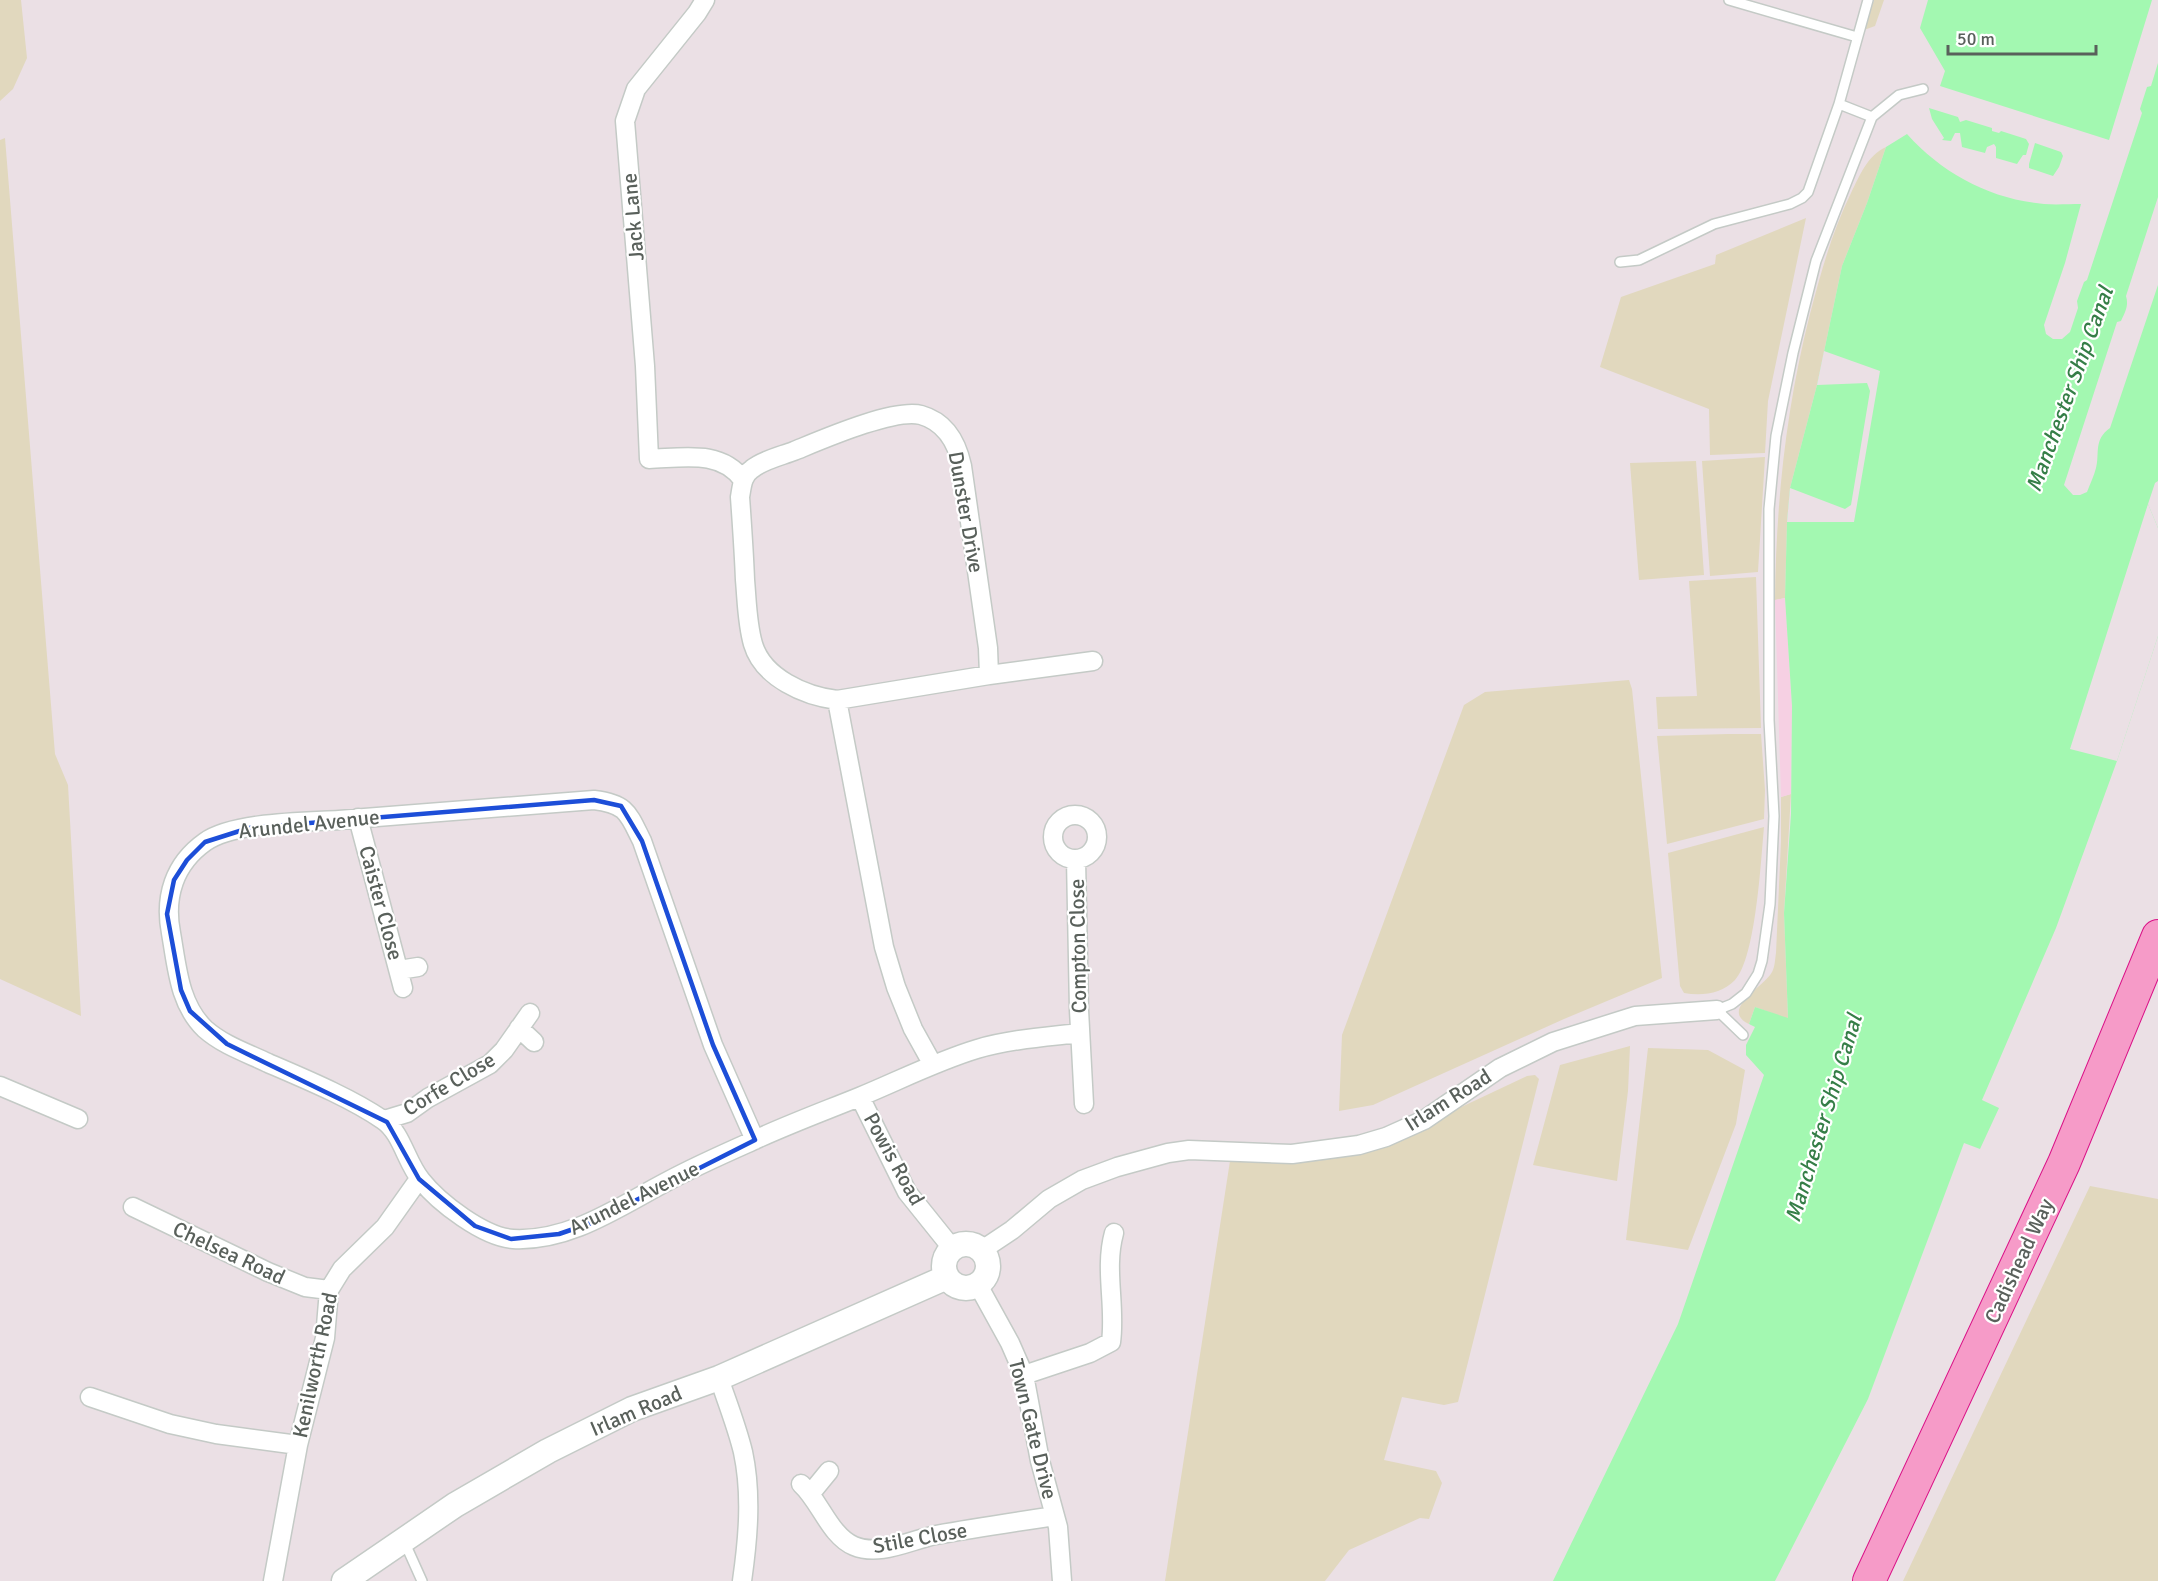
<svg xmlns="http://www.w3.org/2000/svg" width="2158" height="1581" font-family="Signika,sans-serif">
<rect width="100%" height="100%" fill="#ebe0e5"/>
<path fill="#e1d8be" d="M 0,0 L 21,0 L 27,58 L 13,89 L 0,101 Z
M 1874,0 L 1884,0 L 1875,26 L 1864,30 Z
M 5,138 L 55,754 L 68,785 L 81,1016 L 0,979 L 0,140 Z
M 1886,147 L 1867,203 L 1842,266 L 1817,385 L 1790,488 L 1787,522 L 1785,598 L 1775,600 C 1776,503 1786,408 1810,314 C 1821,272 1832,232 1851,193 C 1860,175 1867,156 1886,147 Z
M 1806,218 L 1768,401 L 1765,453 L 1710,455 L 1709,409 L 1600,367 L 1621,297 L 1715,264 L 1716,255 Z
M 1765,457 L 1758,572 L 1710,576 L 1702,461 Z
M 1696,461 L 1704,575 L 1639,580 L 1630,463 Z
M 1756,577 L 1761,728 L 1658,729 L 1656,697 L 1697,696 L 1689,581 Z
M 1629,680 L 1632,689 L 1662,978 L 1564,1019 L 1373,1105 L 1339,1111 L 1342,1035 L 1464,705 L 1485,692 Z
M 1728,734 L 1761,734 L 1765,790 L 1764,819 L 1667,844 L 1657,736 Z
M 1791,794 L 1784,913 L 1788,1019 L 1755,1007 L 1749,1024 C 1719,1010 1764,987 1772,972 C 1775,967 1775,959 1776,953 L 1781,841 L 1781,797 Z
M 1764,827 C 1761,859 1756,958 1735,980 C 1722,994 1702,996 1684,993 L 1680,986 L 1668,853 Z
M 1630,1046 L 1628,1091 L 1617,1181 L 1533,1165 L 1560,1065 Z
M 1648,1048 L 1708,1050 L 1745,1070 L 1736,1124 L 1688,1250 L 1626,1240 Z
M 1535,1075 L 1539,1079 L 1458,1402 L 1444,1405 L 1402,1397 L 1384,1460 L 1436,1471 L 1442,1483 L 1429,1519 L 1420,1518 L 1349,1550 L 1325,1581 L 1165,1581 L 1232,1148 L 1282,1149 L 1421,1126 L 1527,1076 Z
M 2090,1186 L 2158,1199 L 2158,1581 L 1903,1581 Z"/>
<path fill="#f6d0e3" d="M 1785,598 L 1792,706 L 1791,794 L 1781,797 L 1775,600 Z"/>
<path fill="#a3f8b1" d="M 1928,0 L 2152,0 L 2109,140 L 1940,86 L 1945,71 L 1920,28 Z
M 2158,63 L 2158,197 L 2126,296 C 2129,306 2125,312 2121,321 L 2117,322 L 2064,485 L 2073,495 L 2080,495 L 2087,492 C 2090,484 2094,476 2096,468 C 2100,454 2093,440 2110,428 L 2158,285 L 2158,481 L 2155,483 L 2148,504 L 2158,528 L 2158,636 L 2117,761 L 2056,928 L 1982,1100 L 1999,1108 L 1980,1149 L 1964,1143 L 1868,1399 L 1775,1581 L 1553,1581 L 1678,1324 L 1764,1075 L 1746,1055 L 1746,1045 L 1755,1027 L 1749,1024 L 1755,1007 L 1788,1018 L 1784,913 L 1791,814 L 1792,706 L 1785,598 L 1787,522 L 1790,488 L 1817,385 L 1842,266 L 1867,203 L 1886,147 L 1907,134 C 1943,174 1990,199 2044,204 C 2056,205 2069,204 2081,204 L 2065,263 L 2044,325 L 2046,334 L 2053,339 L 2062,339 L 2070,332 L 2078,308 L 2077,301 L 2084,282 L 2087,280 L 2142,113 L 2140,109 L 2147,87 L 2151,86 Z
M 1929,108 L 1958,117 L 1960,122 L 1966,120 L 1992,128 L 1992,131 L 1999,133 L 2001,131 L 2026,139 L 2029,144 L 2026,155 L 2023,155 L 2017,164 L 1996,158 L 1996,147 L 1994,144 L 1987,147 L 1985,153 L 1962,147 L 1960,133 L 1955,133 L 1951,141 L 1942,140 L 1944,138 L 1932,119 Z
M 2035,143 L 2061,152 L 2063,156 L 2059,167 L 2053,176 L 2029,168 L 2029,164 Z"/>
<path fill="#ebe0e5" d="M 1824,351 L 1880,371 L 1854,522 L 1787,522 L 1790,488 L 1845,509 L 1851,505 L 1870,391 L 1867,383 L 1817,385 Z
M 2148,504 L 2158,528 L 2158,636 L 2117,761 L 2070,749 Z"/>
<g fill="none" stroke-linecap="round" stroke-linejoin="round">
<g stroke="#c4cac6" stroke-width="12">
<path id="service" d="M 1729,0 L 1857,37
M 1868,0 L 1839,104 L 1872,117
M 1620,262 L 1639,260 L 1714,224 L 1790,204 L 1802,198 L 1808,192 L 1839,104
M 1743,1035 L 1717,1010 L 1732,1004 L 1746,993 L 1758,974 L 1762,961 L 1770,904 L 1774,816 L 1769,720 L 1769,509 L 1776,436 L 1793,353 L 1816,261 L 1872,117 L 1899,95 L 1923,89
M 404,1541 L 422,1581"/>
</g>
<g stroke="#c4cac6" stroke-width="21">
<path id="minor" d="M 705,0 L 697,13 L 636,89 L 625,121 L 645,366 L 649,459 C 682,458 721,449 743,480
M 989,675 L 988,648 L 962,466 C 957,443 946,422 921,415 C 894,408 821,440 794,451 C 781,456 763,460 752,469 C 742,476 742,486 740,497 C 742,525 744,553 745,580 C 747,602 747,623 753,644 C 763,678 805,696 837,700 L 989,675 L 1093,661
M 837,700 L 884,947 L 896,987 L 913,1029 L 933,1065
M1053 837a22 22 0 1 1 44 0a22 22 0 1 1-44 0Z
M 358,818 L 403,988
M 1076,859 L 1079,1010 L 1084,1104
M 399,970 L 418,967
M 519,1028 L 534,1042
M 0,1086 L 78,1119
M 860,1097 L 907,1192 L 952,1248
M 384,1120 L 407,1113 L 428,1098 L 490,1064 L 504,1050 L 530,1013
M 755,1140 L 713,1045 L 642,841 C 628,813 627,804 594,800 C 509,806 424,813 339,820 C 304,822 233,822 205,842 C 174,864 164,897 171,933 C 177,967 179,1004 205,1029 C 223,1045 247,1053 268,1063 C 305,1079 349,1097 383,1120 C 402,1133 406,1162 421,1180 C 439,1203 484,1237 513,1239 C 570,1242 620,1206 668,1181 C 694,1167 721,1155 748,1143 C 784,1126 822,1112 859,1097 C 898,1081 937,1061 977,1049 C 1011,1039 1046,1037 1080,1033
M 133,1207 L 268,1272 L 305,1287 L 329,1290
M 982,1250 L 1012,1230 L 1049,1199 L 1082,1180 L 1117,1167 L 1168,1153 L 1189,1150 L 1292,1154 L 1359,1145 L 1386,1137 L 1424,1120 L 1500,1068 L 1553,1042 L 1635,1016 L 1717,1010
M 978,1285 L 1010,1343 L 1024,1375 L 1040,1461 L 1058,1527 L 1062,1581
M 1024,1375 L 1090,1353 L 1111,1342 C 1116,1306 1104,1269 1114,1233
M 719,1378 C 727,1402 737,1427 743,1452 C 752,1494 748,1539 742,1581
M 90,1397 L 170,1424 L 216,1434 L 298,1445
M 801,1484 C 820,1501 830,1536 854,1546 C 880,1557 910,1540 936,1535 C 975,1528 1015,1522 1055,1516
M 811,1493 L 829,1471
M 273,1581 L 298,1445 L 325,1338 L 329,1290 L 342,1269 L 385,1227 L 419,1179"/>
</g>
<g stroke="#c4cac6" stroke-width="27">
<path id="tertiary" d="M944 1266a22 22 0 1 1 44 0a22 22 0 1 1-44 0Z
M 344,1581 L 455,1505 L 548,1451 L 632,1409 L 719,1378 L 947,1277"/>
</g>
<g stroke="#da1187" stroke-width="34">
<path id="trunk" d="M 1869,1581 L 2064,1163 L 2158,936"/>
</g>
<use href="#service" stroke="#fff" stroke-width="9"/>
<use href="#minor" stroke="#fff" stroke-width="18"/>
<use href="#tertiary" stroke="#fff" stroke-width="24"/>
<use href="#trunk" stroke="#f69bc8" stroke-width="32"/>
</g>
<path fill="none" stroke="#1d4ed8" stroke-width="4.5" stroke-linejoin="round" d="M 594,800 L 621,806 L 642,841 L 713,1045 L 755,1140 L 591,1223 L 559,1234 L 511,1239 L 475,1226 L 419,1179 L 387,1122 L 227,1044 L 190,1011 L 181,990 L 167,914 L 174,880 L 187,860 L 205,842 L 249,828 Z"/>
<g text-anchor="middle" stroke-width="4.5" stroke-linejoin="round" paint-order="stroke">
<g font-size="21" fill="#59605b" stroke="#fff">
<text transform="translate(633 217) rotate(-95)" y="7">Jack Lane</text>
<text transform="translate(966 512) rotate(80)" y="7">Dunster Drive</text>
<text transform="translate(309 824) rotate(-6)" y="7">Arundel Avenue</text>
<text transform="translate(381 903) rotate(75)" y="7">Caister Close</text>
<text transform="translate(1078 946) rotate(-91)" y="7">Compton Close</text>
<text transform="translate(449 1084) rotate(-31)" y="7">Corfe Close</text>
<text transform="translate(1448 1100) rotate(-32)" y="7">Irlam Road</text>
<text transform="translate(894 1159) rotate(61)" y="7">Powis Road</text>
<text transform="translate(634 1198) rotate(-26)" y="7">Arundel Avenue</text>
<text transform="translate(229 1253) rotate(25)" y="7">Chelsea Road</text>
<text transform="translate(2019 1261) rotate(-65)" y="7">Cadishead Way</text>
<text transform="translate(315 1365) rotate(-78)" y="7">Kenilworth Road</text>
<text transform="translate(636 1411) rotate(-23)" y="7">Irlam Road</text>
<text transform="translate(1033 1429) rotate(76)" y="7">Town Gate Drive</text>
<text transform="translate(920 1538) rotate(-10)" y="7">Stile Close</text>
</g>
<g font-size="22" font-style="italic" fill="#357e47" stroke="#fff">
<text transform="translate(2069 389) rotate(-70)" y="8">Manchester Ship Canal</text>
<text transform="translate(1823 1118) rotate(-73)" y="8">Manchester Ship Canal</text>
</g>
</g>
<path d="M1948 45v9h148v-9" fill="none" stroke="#59605b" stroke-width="3"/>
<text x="1957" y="45" font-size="18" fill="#59605b" stroke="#ffffff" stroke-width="4.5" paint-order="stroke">50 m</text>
</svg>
